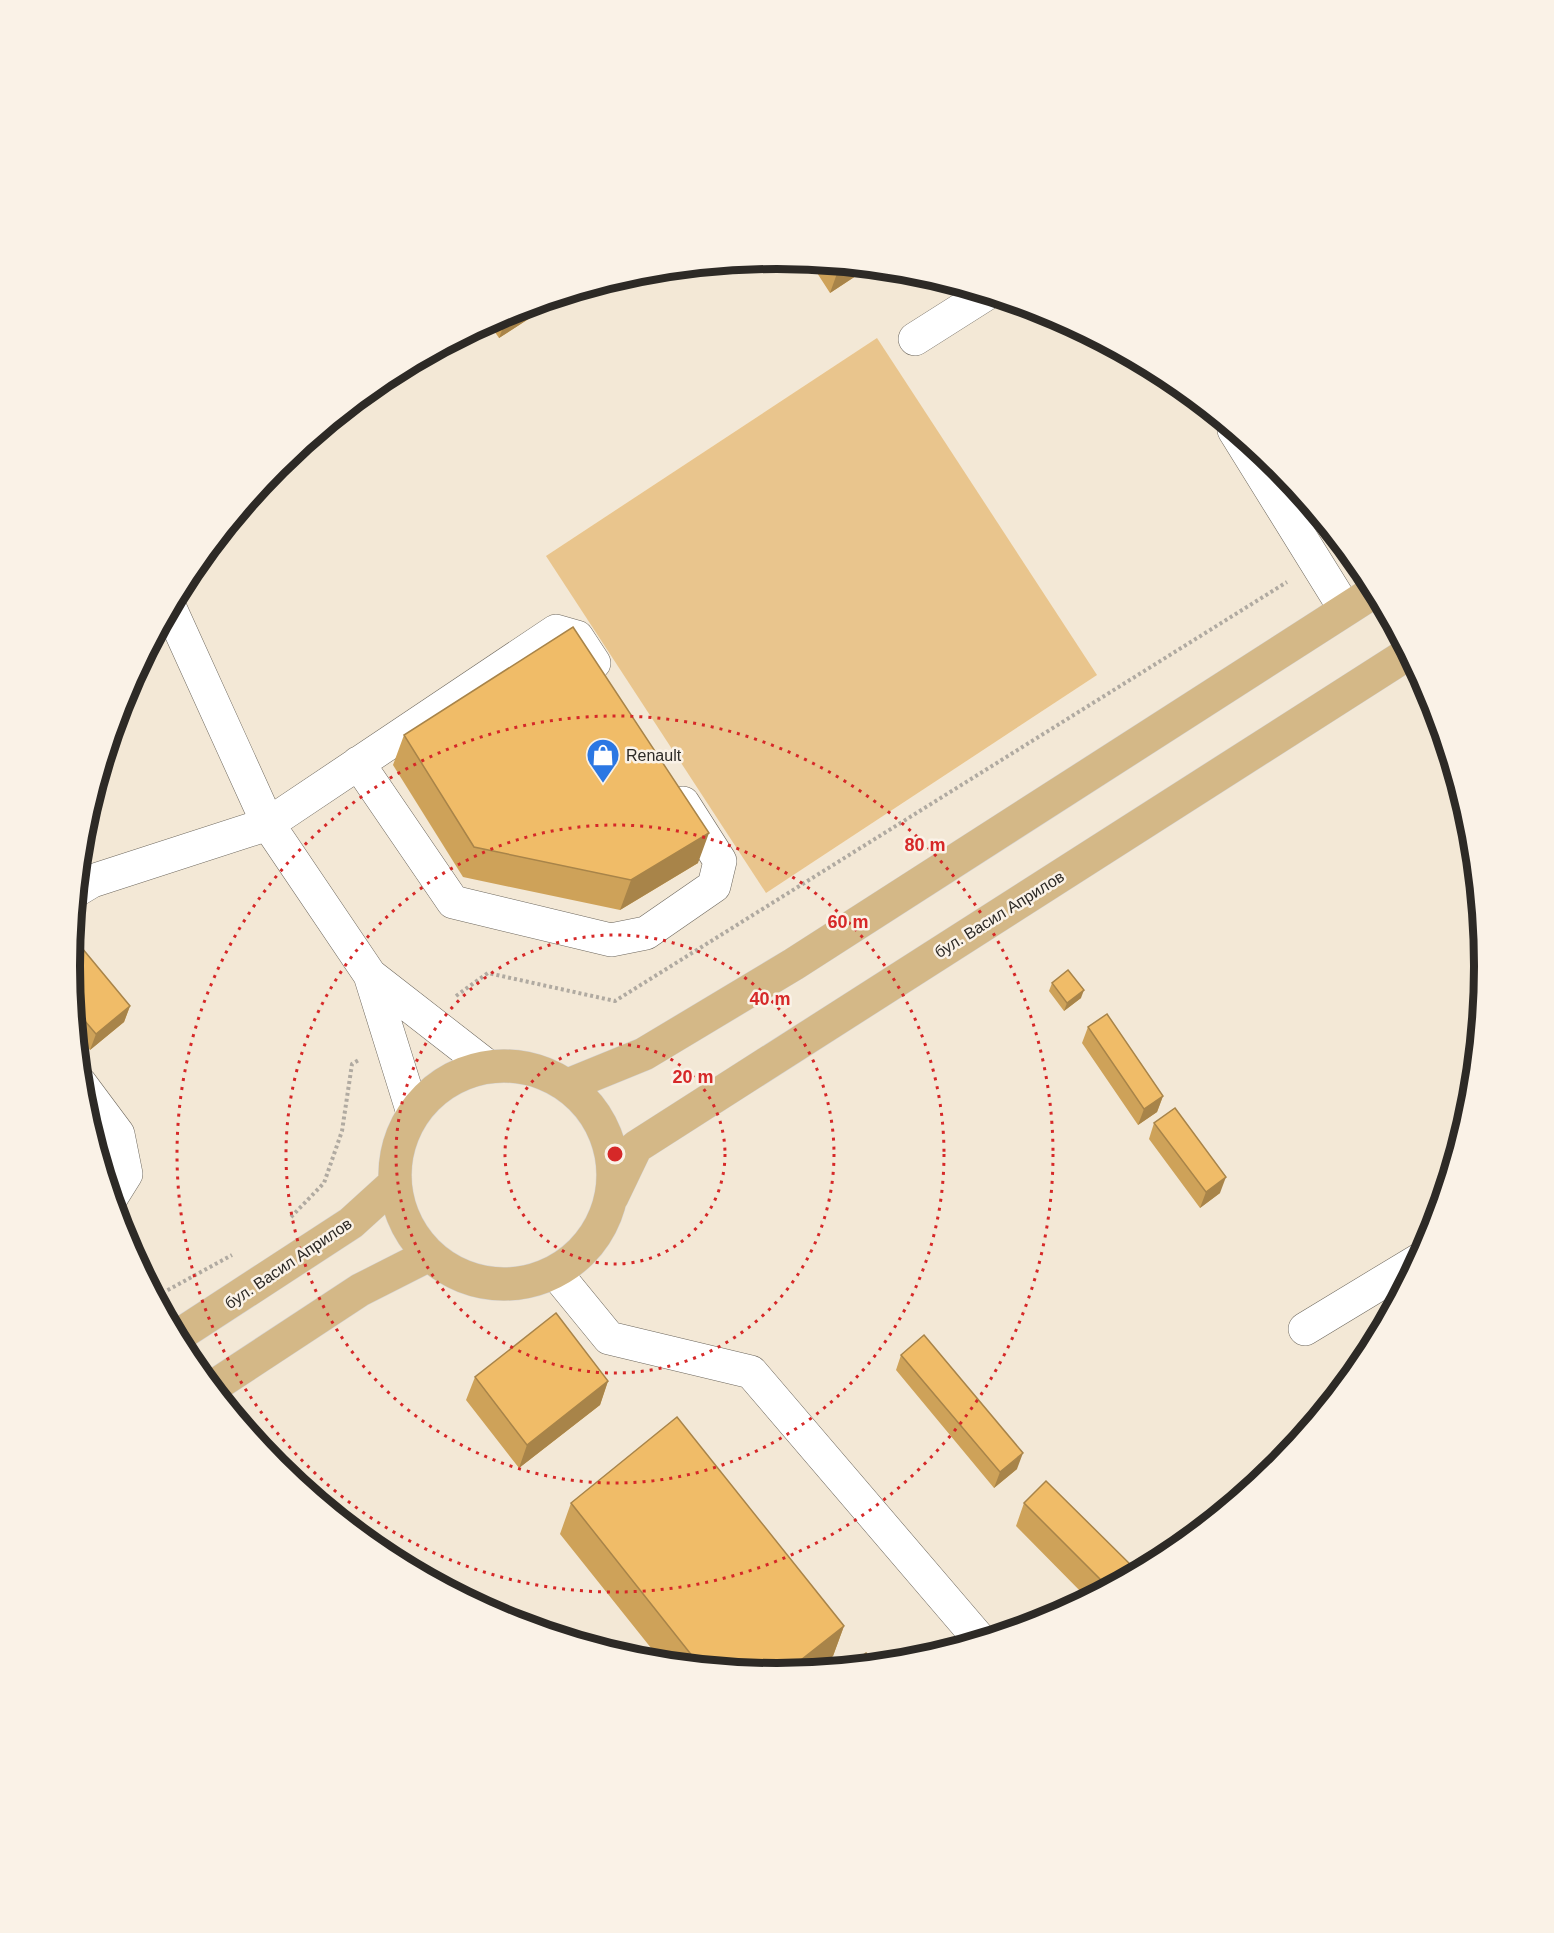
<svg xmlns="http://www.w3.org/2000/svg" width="1554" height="1933" font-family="Helvetica,sans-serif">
<rect width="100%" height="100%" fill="#faf2e7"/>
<path fill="#f3e8d6" d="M71 967a706 706 0 1 1 1412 0a706 706 0 1 1-1412 0Z"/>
<path fill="#e9c58d" d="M 877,338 L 1097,675 L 766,893 L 546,556 Z"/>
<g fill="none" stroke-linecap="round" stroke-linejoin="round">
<g stroke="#6d675d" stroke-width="34">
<path id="minor" d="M 915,339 L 986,294
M 1234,430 L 1345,609
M 170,608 L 268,824 L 370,975 L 413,1113
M 358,763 L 453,902 L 611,940 L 646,933 L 714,886 L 720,861 L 683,803
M 77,890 L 92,881 L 268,824 L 556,631 L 577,637 L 594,663
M 370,975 L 487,1066
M 80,1083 L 118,1134 L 126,1174 L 111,1198
M 555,1272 L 609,1338 L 751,1372 L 981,1641
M 1305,1329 L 1419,1260"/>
</g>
<g stroke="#d5d4d4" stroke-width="34">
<path id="major" d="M395 1175a109 109 0 1 1 218 0a109 109 0 1 1-218 0Z
M 568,1085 L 644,1054 L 794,964 L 1375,591
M 612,1197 L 636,1147 L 1409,653
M 176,1337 L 351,1223 L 395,1183
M 211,1388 L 360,1290 L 429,1255"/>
</g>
<path stroke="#b0aaa1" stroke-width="4" stroke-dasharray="3 3" stroke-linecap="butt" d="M 456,996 L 488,973 L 615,1001 L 1287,582
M 291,1217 L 324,1183 L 342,1131 L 352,1064 L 359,1060
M 157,1296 L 232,1255"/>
<use href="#minor" stroke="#fff" stroke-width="33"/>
<use href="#major" stroke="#d4b887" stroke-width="33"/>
</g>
<path fill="#cea259" d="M 810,262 L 868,268 L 830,293 Z
M 567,294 L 499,338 L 488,322 L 506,312 Z
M 404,735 L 698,863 L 620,910 L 463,877 L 393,765 Z
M 69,966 L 130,1006 L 124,1022 L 90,1050 L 75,1032 Z
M 1052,983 L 1081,998 L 1064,1011 L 1049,991 Z
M 1088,1027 L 1163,1096 L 1157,1112 L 1138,1125 L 1082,1043 Z
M 1154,1123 L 1220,1193 L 1200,1208 L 1149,1139 Z
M 901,1355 L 1017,1469 L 994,1488 L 896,1370 Z
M 475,1377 L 608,1381 L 600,1405 L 519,1468 L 466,1400 Z
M 571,1503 L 844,1626 L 833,1656 L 813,1671 L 777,1674 L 663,1663 L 560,1534 Z
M 1024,1503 L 1138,1572 L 1088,1599 L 1016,1526 Z"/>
<path fill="#a88449" d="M 840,265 L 868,268 L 830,293 Z
M 567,294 L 499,338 L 509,312 Z
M 709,833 L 698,863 L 620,910 L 631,880 Z
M 1084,990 L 1081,998 L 1064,1011 L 1067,1003 Z
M 130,1006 L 124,1022 L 90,1050 L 96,1034 Z
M 1163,1096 L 1157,1112 L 1138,1125 L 1144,1109 Z
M 1226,1177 L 1220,1193 L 1200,1208 L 1206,1192 Z
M 608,1381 L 600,1405 L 519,1468 L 527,1445 Z
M 1023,1453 L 1017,1469 L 994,1488 L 1000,1472 Z
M 844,1626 L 833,1656 L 813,1671 L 783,1674 Z"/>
<path fill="#f0bc68" stroke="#a88449" stroke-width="1.5" d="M 573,627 L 709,833 L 631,880 L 474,847 L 404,735 Z
M 72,936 L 130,1006 L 96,1034 L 73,1007 L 69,966 Z
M 1068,970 L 1084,990 L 1067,1003 L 1052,983 Z
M 1107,1014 L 1163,1096 L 1144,1109 L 1088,1027 Z
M 1175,1108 L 1226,1177 L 1206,1192 L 1154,1123 Z
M 556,1313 L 608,1381 L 527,1445 L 475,1377 Z
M 924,1335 L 1023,1453 L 1000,1472 L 901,1355 Z
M 677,1417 L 844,1626 L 783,1674 L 777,1674 L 701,1667 L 571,1503 Z
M 1046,1481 L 1138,1572 L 1109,1588 L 1024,1503 Z
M 866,1653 L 875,1665 L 846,1668 Z"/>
<g fill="none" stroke="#d62828" stroke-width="3" stroke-dasharray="3 6">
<circle cx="615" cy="1154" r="110"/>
<circle cx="615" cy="1154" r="219"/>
<circle cx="615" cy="1154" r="329"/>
<circle cx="615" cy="1154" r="438"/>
</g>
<defs>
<g id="shop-pin" transform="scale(1.725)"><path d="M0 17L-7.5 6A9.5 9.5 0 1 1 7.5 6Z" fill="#2b77e3" stroke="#faf2e7"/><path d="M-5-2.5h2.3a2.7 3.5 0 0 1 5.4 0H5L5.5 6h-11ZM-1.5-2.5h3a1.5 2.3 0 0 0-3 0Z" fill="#fff"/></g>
</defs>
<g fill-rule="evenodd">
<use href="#shop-pin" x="603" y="755"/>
</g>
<g text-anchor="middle" stroke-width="5" stroke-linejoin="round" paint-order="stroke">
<g font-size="16" fill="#2d2a26" stroke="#faf2e7" text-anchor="start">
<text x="626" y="761">Renault</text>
</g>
<g font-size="16" fill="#2d2a26" stroke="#faf2e7">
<text transform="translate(999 914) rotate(-32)" y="6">бул. Васил Априлов</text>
<text transform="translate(288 1263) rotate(-34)" y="6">бул. Васил Априлов</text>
</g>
</g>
<path d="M0 0H1554V1933H0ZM80 966a697 697 0 1 1 1394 0a697 697 0 1 1-1394 0Z" fill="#faf2e7" fill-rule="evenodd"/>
<path fill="none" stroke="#2d2a26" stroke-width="8" d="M80 966a697 697 0 1 1 1394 0a697 697 0 1 1-1394 0Z"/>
<circle cx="615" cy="1154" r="9" fill="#d62828" stroke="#faf2e7" stroke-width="3"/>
<g font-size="18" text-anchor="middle" font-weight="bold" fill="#d62828" stroke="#faf2e7" stroke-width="5" stroke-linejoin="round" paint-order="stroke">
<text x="925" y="851">80 m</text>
<text x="848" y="928">60 m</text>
<text x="770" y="1005">40 m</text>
<text x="693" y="1083">20 m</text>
</g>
</svg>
